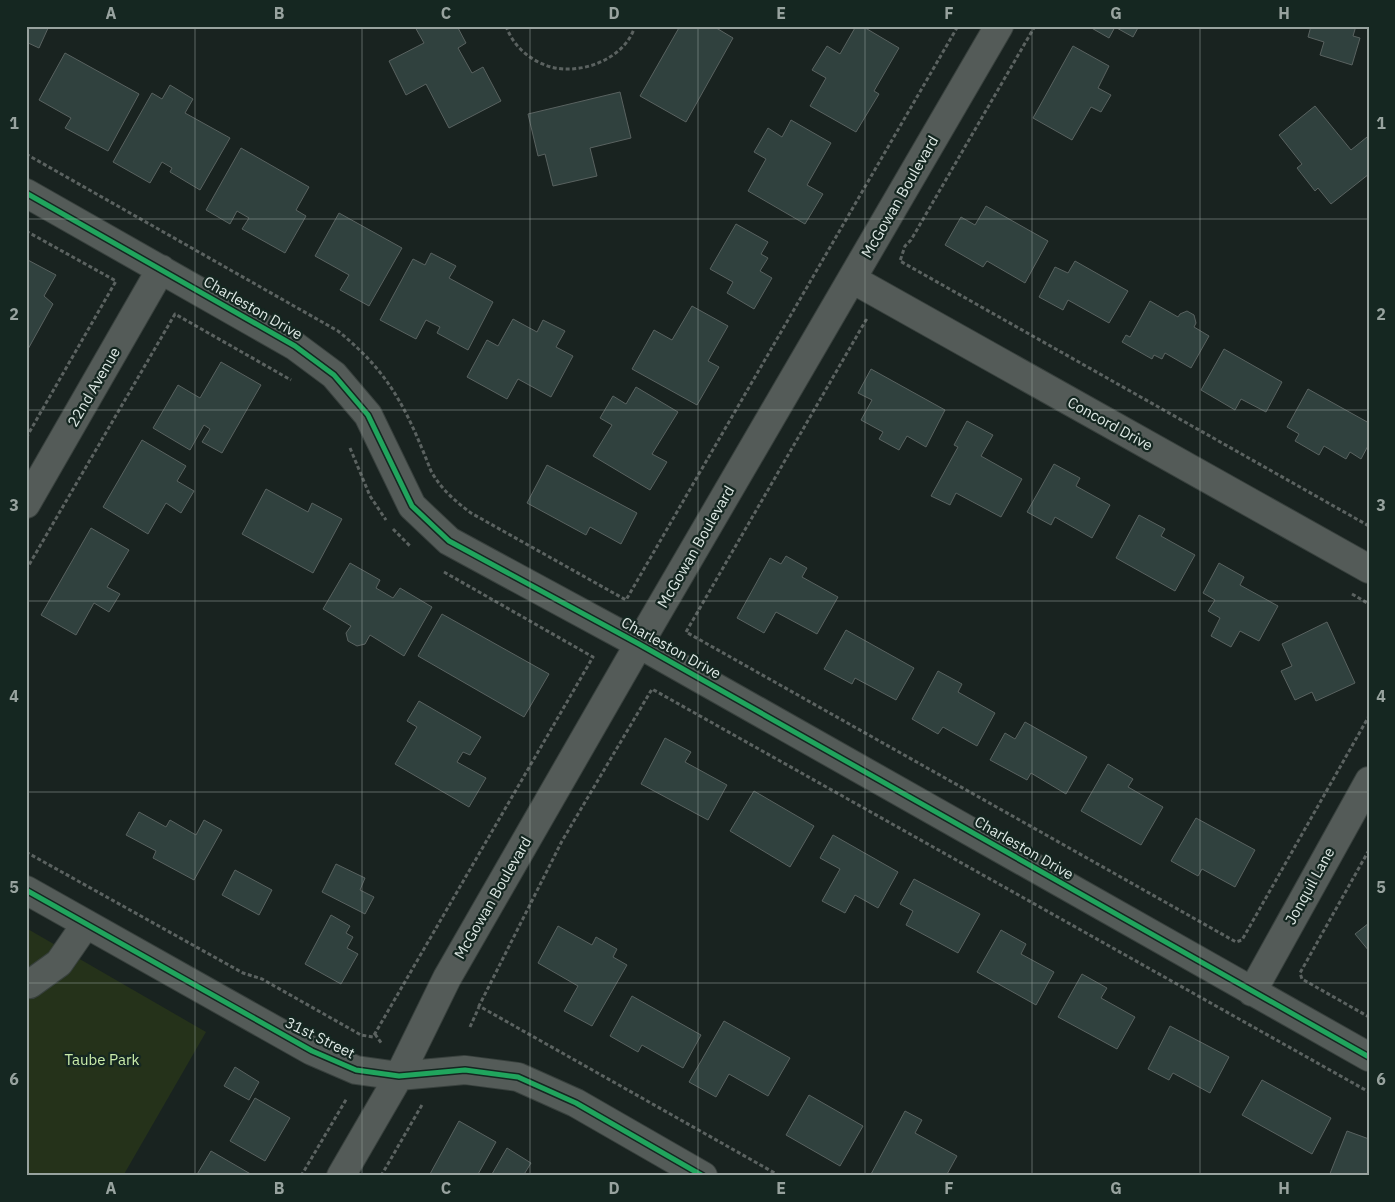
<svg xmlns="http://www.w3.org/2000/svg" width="1395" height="1202" font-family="'IBM Plex Sans',sans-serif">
<rect width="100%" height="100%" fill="#192320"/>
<path fill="#25321a" d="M 26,928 L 206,1032 L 123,1176 L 26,1176 Z"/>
<path fill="#30413e" stroke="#596260" d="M 26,26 L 49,26 L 39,48 L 26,42 Z
M 417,26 L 457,26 L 466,43 L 458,48 L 472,73 L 483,67 L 501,101 L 449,128 L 426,84 L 406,95 L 389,61 L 424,43 L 415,27 Z
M 680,26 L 713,26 L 733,38 L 686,122 L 640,96 Z
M 856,26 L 862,26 L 899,48 L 874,91 L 879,94 L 856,132 L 810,106 L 826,78 L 812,70 L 827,46 L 840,54 Z
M 1088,26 L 1139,26 L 1133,37 L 1115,27 L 1109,38 Z
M 1311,26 L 1356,26 L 1353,36 L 1360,38 L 1352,65 L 1320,55 L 1324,42 L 1308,37 Z
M 1073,46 L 1109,66 L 1098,88 L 1111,95 L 1101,112 L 1091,107 L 1072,140 L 1033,118 Z
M 65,53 L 139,94 L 108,151 L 65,128 L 71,118 L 39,100 Z
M 170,85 L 193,99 L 185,113 L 230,138 L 200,190 L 170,172 L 172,168 L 162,162 L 150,183 L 113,162 L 152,93 L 162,99 Z
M 620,92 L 631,138 L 590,148 L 597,176 L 553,186 L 545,154 L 538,156 L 528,114 Z
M 1315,106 L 1351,150 L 1367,137 L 1369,140 L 1369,174 L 1331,204 L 1318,188 L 1315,191 L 1297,168 L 1302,164 L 1279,135 Z
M 791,120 L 831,143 L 807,185 L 823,194 L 805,224 L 748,191 L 766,159 L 754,152 L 768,128 L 782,137 Z
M 241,148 L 309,187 L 296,210 L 306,216 L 285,253 L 242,229 L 249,218 L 237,211 L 230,224 L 206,210 Z
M 986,206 L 1048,241 L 1025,283 L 987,261 L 983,267 L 945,245 L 961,217 L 975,225 Z
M 339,213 L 402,248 L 369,306 L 340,290 L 349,275 L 315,256 Z
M 736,224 L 768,242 L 761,254 L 768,258 L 760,271 L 772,278 L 754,309 L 727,293 L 733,282 L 710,269 Z
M 431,253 L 456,266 L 449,278 L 493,302 L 468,350 L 437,333 L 440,327 L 426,320 L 416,339 L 380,320 L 413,259 L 425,265 Z
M 26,259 L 56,275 L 44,296 L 53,304 L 27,351 Z
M 1075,261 L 1128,291 L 1109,323 L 1068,300 L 1063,310 L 1039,297 L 1055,267 L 1068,273 Z
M 1150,301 L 1178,317 L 1180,314 L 1187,311 L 1194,315 L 1196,323 L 1194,327 L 1209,336 L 1191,368 L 1165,353 L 1162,359 L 1154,355 L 1152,359 L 1122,342 L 1126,335 L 1130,337 Z
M 692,306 L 728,326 L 708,361 L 719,367 L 697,405 L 632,369 L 654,330 L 672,340 Z
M 513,319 L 537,332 L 543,320 L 565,331 L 556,347 L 573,356 L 551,397 L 518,379 L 507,399 L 467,377 L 487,340 L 498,346 Z
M 1224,349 L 1282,382 L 1266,412 L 1241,399 L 1235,410 L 1201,390 Z
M 221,362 L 261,385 L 222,453 L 202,442 L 210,429 L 204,425 L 190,450 L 153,428 L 178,385 L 200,398 Z
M 871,369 L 945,410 L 926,447 L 907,436 L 899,450 L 879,439 L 883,432 L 861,420 L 872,400 L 858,393 Z
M 636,387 L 678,412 L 652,454 L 667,462 L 650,490 L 593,456 L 612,425 L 600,418 L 613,396 L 626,404 Z
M 1308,389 L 1369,423 L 1369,444 L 1361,459 L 1350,452 L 1346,459 L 1324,446 L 1319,455 L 1295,441 L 1299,434 L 1287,427 Z
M 967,421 L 993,435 L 981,456 L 1022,479 L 1001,517 L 956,493 L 950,505 L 931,496 L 958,447 L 954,445 Z
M 142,440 L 186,466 L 177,481 L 194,491 L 181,513 L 166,503 L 148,534 L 103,507 Z
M 1054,464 L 1080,478 L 1076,486 L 1110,505 L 1092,538 L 1055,517 L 1051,525 L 1027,512 Z
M 547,465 L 637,513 L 621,544 L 590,527 L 586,535 L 527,503 Z
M 266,489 L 308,512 L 312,503 L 342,519 L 313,573 L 242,534 Z
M 1139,515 L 1165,529 L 1161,536 L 1195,555 L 1175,591 L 1116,558 Z
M 91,528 L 129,550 L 107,587 L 120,594 L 109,612 L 94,603 L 76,635 L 41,615 Z
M 786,556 L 807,568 L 802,577 L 838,597 L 817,634 L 776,612 L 764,633 L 737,618 L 770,558 L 781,564 Z
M 350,563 L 380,580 L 376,588 L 393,598 L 400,588 L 432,607 L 404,656 L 370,635 L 365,644 L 357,646 L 348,641 L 346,633 L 351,626 L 323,609 Z
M 1219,563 L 1244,577 L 1240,585 L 1278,606 L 1259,641 L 1240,631 L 1231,647 L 1211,636 L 1220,618 L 1208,611 L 1215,600 L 1203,593 Z
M 442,614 L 549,674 L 524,717 L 418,656 Z
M 1327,622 L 1355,683 L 1316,701 L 1312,692 L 1295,700 L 1281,671 L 1292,666 L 1282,644 Z
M 846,630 L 914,668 L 896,700 L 855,678 L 852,684 L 824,669 Z
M 938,671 L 962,684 L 958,692 L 995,713 L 977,746 L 943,727 L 938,734 L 912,719 Z
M 419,701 L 481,737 L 470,755 L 463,752 L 457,762 L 486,778 L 469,807 L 395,764 L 417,727 L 407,721 Z
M 1025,722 L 1087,757 L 1066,794 L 1031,773 L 1027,780 L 990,760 L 1005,733 L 1015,739 Z
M 665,738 L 691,752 L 685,762 L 727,785 L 708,820 L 641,784 Z
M 1108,764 L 1133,779 L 1128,787 L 1163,807 L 1141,845 L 1081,811 Z
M 754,791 L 814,826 L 790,867 L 730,831 Z
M 139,812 L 166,827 L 170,820 L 196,835 L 204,820 L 222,830 L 194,880 L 153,858 L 156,851 L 126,835 Z
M 1196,818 L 1255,850 L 1235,887 L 1202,869 L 1198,876 L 1171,861 Z
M 833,835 L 898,872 L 878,908 L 855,895 L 845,913 L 822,901 L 840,869 L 820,858 Z
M 336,864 L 365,878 L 360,890 L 374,897 L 365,914 L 322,892 Z
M 235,870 L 272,890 L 259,915 L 222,895 Z
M 914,879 L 980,914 L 958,953 L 906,925 L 913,911 L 900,904 Z
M 331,915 L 350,926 L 346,933 L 353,937 L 347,948 L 358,954 L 341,984 L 305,964 Z
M 1369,923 L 1369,951 L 1355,934 Z
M 558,926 L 592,945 L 596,937 L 617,949 L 613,957 L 627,965 L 592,1026 L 564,1011 L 578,986 L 538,963 Z
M 1001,930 L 1026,944 L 1021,954 L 1054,972 L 1036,1005 L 977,972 Z
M 1082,974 L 1107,988 L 1101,998 L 1135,1017 L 1117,1049 L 1058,1017 Z
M 632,996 L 701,1035 L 683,1068 L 642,1045 L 638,1052 L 610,1036 Z
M 724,1021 L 790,1058 L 768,1096 L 729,1074 L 716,1097 L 689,1082 Z
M 1170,1026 L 1229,1057 L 1210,1093 L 1173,1073 L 1169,1080 L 1148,1069 Z
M 235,1067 L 259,1082 L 249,1100 L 224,1086 Z
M 1262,1080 L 1331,1118 L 1312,1154 L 1242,1115 Z
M 809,1095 L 863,1126 L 840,1166 L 786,1135 Z
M 255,1098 L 290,1118 L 265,1161 L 230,1141 Z
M 905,1111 L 922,1120 L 915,1133 L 957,1156 L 946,1176 L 870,1176 Z
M 459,1121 L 496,1142 L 477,1176 L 434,1176 L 430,1174 Z
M 1347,1131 L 1369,1139 L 1369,1176 L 1329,1176 Z
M 507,1148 L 531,1163 L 523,1176 L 495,1176 L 492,1174 Z
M 211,1151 L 254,1176 L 196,1176 Z"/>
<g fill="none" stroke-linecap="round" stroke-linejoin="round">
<g stroke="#38403d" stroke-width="30">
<path id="minor" d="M 26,193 L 295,346 L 334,375 L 368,415 L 412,506 L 449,541 L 639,644 L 1369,1057
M 852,279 L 1369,569
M 26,504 L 161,269
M 26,890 L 312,1051 L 356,1070 L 399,1076 L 465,1070 L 518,1077 L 576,1103 L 703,1176
M 26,982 L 30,984 L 59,963 L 86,924
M 1252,992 L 1369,781
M 341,1176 L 399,1076 L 447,978 L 639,644 L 999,26"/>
</g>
<path stroke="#5b6260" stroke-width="3" stroke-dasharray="4 2.5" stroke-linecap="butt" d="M 506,26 C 513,46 530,61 551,67 C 582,75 625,59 635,26
M 1035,26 L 911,240 L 905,246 L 900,261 L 1369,526
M 26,154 L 338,331 C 354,344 369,358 382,375 C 404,403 418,438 431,471 C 441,489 455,501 471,513 L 626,600 L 958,26
M 26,231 L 116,281 L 26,438
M 867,321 L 866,320 L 686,632 L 1236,942 L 1242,940 L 1369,716
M 350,448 L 370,496 L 386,520
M 393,529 L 410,546
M 26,570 L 175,314 L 291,380
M 1352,594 L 1369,604
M 1369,850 L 1300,973 L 1302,979 L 1369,1017
M 26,852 L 243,973 L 262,979 L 361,1035 L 373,1037 L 593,657 L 444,572
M 470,1027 L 479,1007
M 375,1034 L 382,1044
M 301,1176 L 347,1098
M 381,1176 L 423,1103
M 780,1176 L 479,1006 L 562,841 L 652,689 L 1369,1092"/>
<use href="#minor" stroke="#545b58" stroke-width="28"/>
<g stroke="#152721" stroke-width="8">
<path id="cycleway" d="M 26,193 L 295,346 L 334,375 L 368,415 L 412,506 L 449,541 L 639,644 L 1369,1057
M 26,890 L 312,1051 L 356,1070 L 399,1076 L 465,1070 L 518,1077 L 576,1103 L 703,1176"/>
</g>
<use href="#cycleway" stroke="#20a55d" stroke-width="5"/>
</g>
<path fill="none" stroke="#98a39f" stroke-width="1" stroke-opacity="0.55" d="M 195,26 L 195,1176M 362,26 L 362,1176M 530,26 L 530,1176M 698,26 L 698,1176M 865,26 L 865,1176M 1032,26 L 1032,1176M 1200,26 L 1200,1176M 26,219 L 1369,219M 26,410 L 1369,410M 26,601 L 1369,601M 26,792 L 1369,792M 26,983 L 1369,983"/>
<g text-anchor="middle" stroke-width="4.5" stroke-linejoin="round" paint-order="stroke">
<g font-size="15" fill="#dde8e4" stroke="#152721">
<text transform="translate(900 197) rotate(-60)" y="5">McGowan Boulevard</text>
<text transform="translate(253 308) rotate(30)" y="5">Charleston Drive</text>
<text transform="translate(94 387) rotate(-60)" y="5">22nd Avenue</text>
<text transform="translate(1110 424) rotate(29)" y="5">Concord Drive</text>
<text transform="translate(696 547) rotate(-60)" y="5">McGowan Boulevard</text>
<text transform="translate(671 648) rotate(29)" y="5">Charleston Drive</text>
<text transform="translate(1024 848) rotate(30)" y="5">Charleston Drive</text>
<text transform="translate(1310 886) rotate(-61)" y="5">Jonquil Lane</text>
<text transform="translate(493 898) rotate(-60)" y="5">McGowan Boulevard</text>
<text transform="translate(320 1038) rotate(26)" y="5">31st Street</text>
</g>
<g font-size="15" fill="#c9ebaa" stroke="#152721">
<text x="102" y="1065">Taube Park</text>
</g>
</g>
<rect width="1395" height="1202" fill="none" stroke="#152721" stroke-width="55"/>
<rect x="28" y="28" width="1340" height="1146" fill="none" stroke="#98a39f" stroke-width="2"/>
<g font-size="16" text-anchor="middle" font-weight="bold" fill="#98a39f">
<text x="111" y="19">A</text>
<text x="279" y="19">B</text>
<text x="446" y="19">C</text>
<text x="614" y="19">D</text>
<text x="781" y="19">E</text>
<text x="949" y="19">F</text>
<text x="1116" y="19">G</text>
<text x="1284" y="19">H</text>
<text x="14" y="129">1</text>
<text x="1381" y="129">1</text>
<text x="14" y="320">2</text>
<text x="1381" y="320">2</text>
<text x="14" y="511">3</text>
<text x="1381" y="511">3</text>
<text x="14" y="702">4</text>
<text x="1381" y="702">4</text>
<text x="14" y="893">5</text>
<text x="1381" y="893">5</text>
<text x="14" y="1085">6</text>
<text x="1381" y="1085">6</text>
<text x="111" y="1194">A</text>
<text x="279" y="1194">B</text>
<text x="446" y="1194">C</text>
<text x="614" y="1194">D</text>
<text x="781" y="1194">E</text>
<text x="949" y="1194">F</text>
<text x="1116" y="1194">G</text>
<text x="1284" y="1194">H</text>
</g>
</svg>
